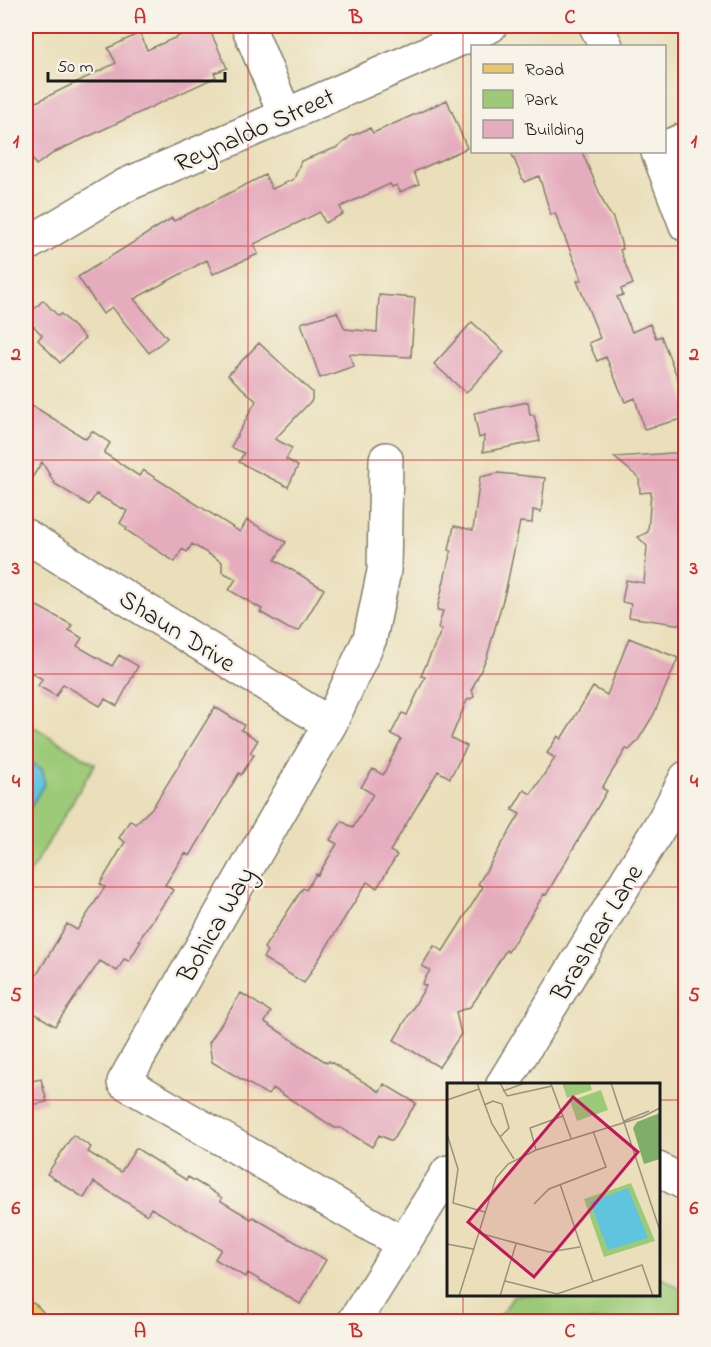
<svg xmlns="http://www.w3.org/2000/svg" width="711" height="1347" font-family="'Indie Flower',sans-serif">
<rect width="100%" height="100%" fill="#f7f3e8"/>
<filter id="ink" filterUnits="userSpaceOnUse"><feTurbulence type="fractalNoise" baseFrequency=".0167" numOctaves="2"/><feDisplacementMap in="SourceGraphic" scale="12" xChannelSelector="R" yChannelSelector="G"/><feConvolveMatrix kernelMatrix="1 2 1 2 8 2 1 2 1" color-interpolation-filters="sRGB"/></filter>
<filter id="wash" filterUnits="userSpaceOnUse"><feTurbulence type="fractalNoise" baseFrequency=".008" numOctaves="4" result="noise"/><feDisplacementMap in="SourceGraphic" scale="24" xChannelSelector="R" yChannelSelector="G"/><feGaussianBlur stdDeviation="1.35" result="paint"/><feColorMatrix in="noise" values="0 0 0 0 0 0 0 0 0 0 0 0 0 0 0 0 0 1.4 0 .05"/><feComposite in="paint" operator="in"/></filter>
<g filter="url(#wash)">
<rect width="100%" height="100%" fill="#eadfba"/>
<path fill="#9dca78" stroke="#5c734a" stroke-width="1.5" d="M 26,722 L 95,764 L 26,880 Z
M 659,1276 L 685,1292 L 685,1321 L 497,1321 L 514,1295 L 658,1294 Z"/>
<path fill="#61c4df" stroke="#3e707e" stroke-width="1.5" d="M 26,760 L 43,770 L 44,784 L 26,815 Z"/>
<g id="blocks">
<path fill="#e5acbe" d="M 202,26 L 208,26 L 227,68 L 214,73 L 216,77 L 55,152 L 36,165 L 26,148 L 26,107 L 116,63 L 108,48 L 140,33 L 147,50 Z
M 447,100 L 467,148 L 414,172 L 419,184 L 400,192 L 397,185 L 392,187 L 390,184 L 340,207 L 343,214 L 325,223 L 320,212 L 254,244 L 258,254 L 213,274 L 207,260 L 134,299 L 167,338 L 149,353 L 112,307 L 103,314 L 78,277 L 172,218 L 174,221 L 265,175 L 272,189 L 294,179 L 301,161 L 338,147 L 351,136 L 370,128 L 373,133 Z
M 511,152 L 582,152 L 606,208 L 613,218 L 623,249 L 620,250 L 633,284 L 621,289 L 623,295 L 617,297 L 632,332 L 650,324 L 656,338 L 661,336 L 678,379 L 686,405 L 686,418 L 644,429 L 635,398 L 625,402 L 606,357 L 597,361 L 589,343 L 600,338 L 577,281 L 582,280 L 555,213 L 551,215 L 539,176 L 524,182 Z
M 379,295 L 415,298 L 411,357 L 349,354 L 354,366 L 320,378 L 301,323 L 337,312 L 345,329 L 377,332 Z
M 43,300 L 58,316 L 61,314 L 85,338 L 60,363 L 38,340 L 42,335 L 26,318 Z
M 472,322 L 504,352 L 466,393 L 434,364 Z
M 259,343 L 312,392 L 312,400 L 275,439 L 292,448 L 286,459 L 298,466 L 288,487 L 239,462 L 244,453 L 231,447 L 256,401 L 228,375 Z
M 528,402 L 530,415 L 534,415 L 540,441 L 483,452 L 484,436 L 479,438 L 474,413 Z
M 33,406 L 86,439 L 92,431 L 110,443 L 104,453 L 139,476 L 143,470 L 240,532 L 247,520 L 286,542 L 275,560 L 324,589 L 299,631 L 289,629 L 260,612 L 262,609 L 229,590 L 236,579 L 222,572 L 222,562 L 192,544 L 187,552 L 182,549 L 175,562 L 126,530 L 127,528 L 120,523 L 127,511 L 96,494 L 89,505 L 55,484 L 42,462 L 26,487 L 26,418 Z
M 686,452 L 686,614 L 682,625 L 629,617 L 631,604 L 622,602 L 626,580 L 644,583 L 647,546 L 638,537 L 648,532 L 651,492 L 640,493 L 639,478 L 614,457 Z
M 498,473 L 545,478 L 541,512 L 533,510 L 532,523 L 520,522 L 506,589 L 487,657 L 472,689 L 474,697 L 467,700 L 451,738 L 467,746 L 450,778 L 438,771 L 390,851 L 397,855 L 377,888 L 367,882 L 304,983 L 263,958 L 267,951 L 264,948 L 303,888 L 306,890 L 316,874 L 318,875 L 337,844 L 330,840 L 342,821 L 353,828 L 373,794 L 361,787 L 373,769 L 383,775 L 401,739 L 391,734 L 402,713 L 407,715 L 425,677 L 421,676 L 442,629 L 438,628 L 443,611 L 437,610 L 451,551 L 449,550 L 454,526 L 473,530 L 480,477 Z
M 26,600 L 72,625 L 69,630 L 82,638 L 77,646 L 112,666 L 119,655 L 138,666 L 117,706 L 105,699 L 100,706 L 63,684 L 56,696 L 38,686 L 42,679 L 26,669 Z
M 629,638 L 678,658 L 654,714 L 637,742 L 629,750 L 626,749 L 602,788 L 607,791 L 546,895 L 544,894 L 508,952 L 506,950 L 476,999 L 470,1007 L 456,1012 L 461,1034 L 439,1067 L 394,1040 L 426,986 L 422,984 L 430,970 L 422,966 L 434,946 L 443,951 L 483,887 L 478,884 L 520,814 L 512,810 L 524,790 L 531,794 L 555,758 L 547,753 L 558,736 L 561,739 L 593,687 L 607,695 Z
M 215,707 L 244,725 L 241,730 L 258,740 L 250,753 L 254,755 L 241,775 L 239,773 L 190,856 L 185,853 L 165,885 L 173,890 L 139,940 L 141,941 L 129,961 L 124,959 L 117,971 L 100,961 L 55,1026 L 26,1008 L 26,993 L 67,924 L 77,930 L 105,887 L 100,884 L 125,842 L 119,838 L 130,820 L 135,824 L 153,807 Z
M 241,993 L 271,1012 L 265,1022 L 327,1063 L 329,1061 L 380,1092 L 384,1084 L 416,1103 L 392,1141 L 379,1135 L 372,1147 L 341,1128 L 335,1128 L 273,1088 L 268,1095 L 212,1062 L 209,1043 Z
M 41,1079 L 47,1102 L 26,1106 L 26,1082 Z
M 73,1135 L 91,1147 L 88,1152 L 121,1172 L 136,1148 L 186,1180 L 188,1177 L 207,1188 L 222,1198 L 221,1201 L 251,1219 L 253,1217 L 326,1260 L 300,1304 L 248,1273 L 245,1277 L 215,1259 L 221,1249 L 151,1208 L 147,1215 L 94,1182 L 84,1198 L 47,1174 Z"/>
</g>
</g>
<g filter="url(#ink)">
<use href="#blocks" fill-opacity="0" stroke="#837e6b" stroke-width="1.5"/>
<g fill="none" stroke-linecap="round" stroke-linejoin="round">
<g stroke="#837e6b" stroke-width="36">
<path id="minor" d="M 248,26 L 285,115
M 596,26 L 606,46
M 664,148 L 686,139
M 658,152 L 686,225
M 26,245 L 126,185 L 490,26
M 386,459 L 384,571 L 370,638 L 330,724 L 124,1082 L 404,1244
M 26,536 L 330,724
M 503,1084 L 665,818 L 686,778
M 658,1169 L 686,1184
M 354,1322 L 448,1172"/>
</g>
<g stroke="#837e6b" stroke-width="36">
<path id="major" d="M 26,1319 L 29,1322"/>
</g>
<use href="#minor" stroke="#fff" stroke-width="33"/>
<use href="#major" stroke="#e9c769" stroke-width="33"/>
</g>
</g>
<path fill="none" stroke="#d62828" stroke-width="1.5" stroke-opacity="0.55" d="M 248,26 L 248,1322M 463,26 L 463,1084M 26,246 L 686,246M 26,460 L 686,460M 26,674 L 686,674M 26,887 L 686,887M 26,1100 L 448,1100M 658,1100 L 686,1100M 463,1294 L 463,1322"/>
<g text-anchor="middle" stroke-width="5" stroke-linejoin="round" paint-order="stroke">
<g font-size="26" fill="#1c1c1c" stroke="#f7f3e8">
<text transform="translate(254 129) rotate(-24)" y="9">Reynaldo Street</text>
<text transform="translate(178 630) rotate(32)" y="9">Shaun Drive</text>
<text transform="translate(215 924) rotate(-60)" y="9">Bohica Way</text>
<text transform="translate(596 932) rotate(-59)" y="9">Brashear Lane</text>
</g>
</g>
<g transform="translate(447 1083)">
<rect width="213" height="213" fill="#eadfba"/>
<path d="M 115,0 L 143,0 L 145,7 L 120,15 ZM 154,7 L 161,27 L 130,38 L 123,18 ZM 184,100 L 208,158 L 157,174 L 137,116 Z" fill="#9dca78"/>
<path d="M 213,30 L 213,76 L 197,81 L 186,45 L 190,39 Z" fill="#7eae68"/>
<path d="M 181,105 L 201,155 L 161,167 L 143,119 Z" fill="#61c4df"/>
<path fill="none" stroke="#98917b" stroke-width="1.5" d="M 30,0 L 45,41 L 67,76M 53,0 L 60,13 L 105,3M 164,0 L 213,148M 104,1 L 124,55M 56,8 L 78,0M 0,17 L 32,6M 37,22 L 46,18 L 55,21 L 62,45 L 53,54M 177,38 L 202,28M 0,51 L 11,86 L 6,120 L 38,129M 89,67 L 83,45 L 116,33M 113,101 L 146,199M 87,121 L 102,106 L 159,84 L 146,48M 32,150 L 102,169 L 133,164M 0,161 L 26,166M 58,198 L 110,211 L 195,182 L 206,213M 12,213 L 49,95 L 61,81 L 89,67 L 195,34 L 213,25M 53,213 L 69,161"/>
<path fill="#c2185b" fill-opacity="0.15" stroke="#c2185b" stroke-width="3" d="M 126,14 L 191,69 L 87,194 L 21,139 Z"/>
<rect width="213" height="213" fill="none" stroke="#1c1c1c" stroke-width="3"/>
</g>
<rect width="711" height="1347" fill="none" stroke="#f7f3e8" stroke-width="66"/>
<rect x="471" y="45" width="195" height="108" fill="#f7f3e8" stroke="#9f9d96" stroke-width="1.5"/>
<rect x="483" y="64" width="30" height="9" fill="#e9c769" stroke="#9f9d96" stroke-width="1.5"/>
<text x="525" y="75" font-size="18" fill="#1c1c1c">Road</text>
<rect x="483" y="90" width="30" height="18" fill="#9dca78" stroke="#9f9d96" stroke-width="1.5"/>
<text x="525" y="105" font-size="18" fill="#1c1c1c">Park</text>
<rect x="483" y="120" width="30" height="18" fill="#e5acbe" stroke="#9f9d96" stroke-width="1.5"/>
<text x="525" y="135" font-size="18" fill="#1c1c1c">Building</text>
<path d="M48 72v9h177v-9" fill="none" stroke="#1c1c1c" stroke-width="3"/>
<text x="57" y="72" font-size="18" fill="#1c1c1c" stroke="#f7f3e8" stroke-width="4.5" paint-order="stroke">50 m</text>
<rect x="33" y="33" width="645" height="1281" fill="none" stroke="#d62828" stroke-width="2"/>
<g font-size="20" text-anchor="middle" font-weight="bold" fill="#d62828">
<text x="140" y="23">A</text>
<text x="356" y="23">B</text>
<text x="570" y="23">C</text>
<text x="16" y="147">1</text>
<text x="694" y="147">1</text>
<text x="16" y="360">2</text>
<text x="694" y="360">2</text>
<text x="16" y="574">3</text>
<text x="694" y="574">3</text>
<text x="16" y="787">4</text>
<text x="694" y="787">4</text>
<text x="16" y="1001">5</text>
<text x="694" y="1001">5</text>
<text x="16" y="1214">6</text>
<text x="694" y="1214">6</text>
<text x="140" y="1337">A</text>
<text x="356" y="1337">B</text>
<text x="570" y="1337">C</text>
</g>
</svg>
